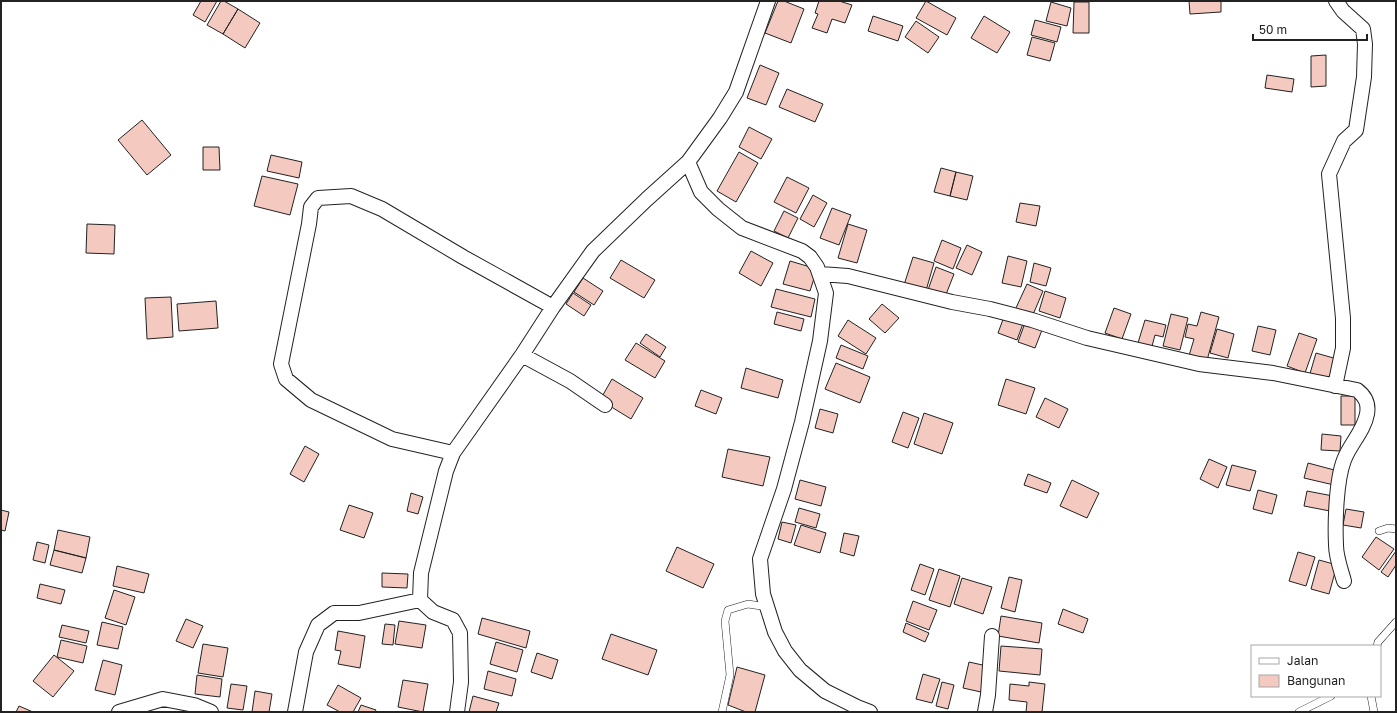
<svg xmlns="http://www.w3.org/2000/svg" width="1397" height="713" font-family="'Golos Text',sans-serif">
<rect width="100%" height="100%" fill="#fff"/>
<path fill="#f3c9c0" stroke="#222" d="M 201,1 L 217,1 L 205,22 L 193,15 Z
M 221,1 L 224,1 L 238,9 L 223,34 L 207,25 Z
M 778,1 L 784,1 L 804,9 L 791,43 L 765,33 Z
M 819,1 L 839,1 L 852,5 L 845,23 L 832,19 L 827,33 L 812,28 L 818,14 L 815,13 Z
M 926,1 L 956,18 L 947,35 L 916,18 Z
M 1189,1 L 1221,1 L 1221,12 L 1190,14 Z
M 1051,2 L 1071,8 L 1067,26 L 1046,21 Z
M 1074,2 L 1089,2 L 1089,33 L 1073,33 Z
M 238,9 L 260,23 L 245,48 L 223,34 Z
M 873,16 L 903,26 L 898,41 L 868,31 Z
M 984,16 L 1010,32 L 997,53 L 971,38 Z
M 1035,20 L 1061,27 L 1057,42 L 1031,35 Z
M 916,21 L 939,37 L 928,53 L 905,37 Z
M 1032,37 L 1055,43 L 1050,61 L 1027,55 Z
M 1326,55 L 1326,86 L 1311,87 L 1311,56 Z
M 760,65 L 779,73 L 766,105 L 747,98 Z
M 1267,75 L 1294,79 L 1292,92 L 1265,88 Z
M 787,89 L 823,104 L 815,122 L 779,107 Z
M 142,120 L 171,155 L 147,175 L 118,140 Z
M 749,127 L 772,139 L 761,159 L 739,147 Z
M 203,147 L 219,147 L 220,170 L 203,170 Z
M 739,152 L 758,163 L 736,202 L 717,191 Z
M 271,155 L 302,162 L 299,178 L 267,171 Z
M 941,168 L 956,172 L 950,196 L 934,192 Z
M 956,172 L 973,176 L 967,200 L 950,196 Z
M 262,176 L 298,184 L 290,215 L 254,206 Z
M 787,177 L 809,188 L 796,213 L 774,202 Z
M 813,195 L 827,203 L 814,227 L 800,219 Z
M 1020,203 L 1040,206 L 1036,226 L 1016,222 Z
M 832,208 L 851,215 L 839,245 L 820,238 Z
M 784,211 L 798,218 L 788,238 L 774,231 Z
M 87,224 L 115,225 L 114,254 L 86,253 Z
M 848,224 L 867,230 L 857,263 L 838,258 Z
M 942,240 L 961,248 L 953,269 L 934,261 Z
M 967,245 L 982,252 L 972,275 L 956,268 Z
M 751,251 L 773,263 L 761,286 L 739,273 Z
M 1008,256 L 1027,261 L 1021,287 L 1002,283 Z
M 913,257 L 934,263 L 925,294 L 903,288 Z
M 621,260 L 655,280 L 644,298 L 610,278 Z
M 790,261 L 817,269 L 810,291 L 783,284 Z
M 1034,263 L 1051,268 L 1046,286 L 1030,282 Z
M 936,267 L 954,274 L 945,297 L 928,290 Z
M 583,278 L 603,291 L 594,305 L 574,292 Z
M 1027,284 L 1043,291 L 1032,317 L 1015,310 Z
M 776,289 L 815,299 L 811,317 L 771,307 Z
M 1045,291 L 1066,298 L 1060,318 L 1039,311 Z
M 573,293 L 591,305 L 584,316 L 566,304 Z
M 171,297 L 173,337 L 147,339 L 145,298 Z
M 216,301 L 218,328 L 179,331 L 177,304 Z
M 882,304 L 899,318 L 885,333 L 869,319 Z
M 1114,308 L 1131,314 L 1122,339 L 1105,333 Z
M 777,312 L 804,319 L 801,331 L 774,324 Z
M 1201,312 L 1219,317 L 1206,364 L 1188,359 L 1194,339 L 1185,337 L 1188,324 L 1197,326 Z
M 1005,314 L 1024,321 L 1017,340 L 998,333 Z
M 1171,314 L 1188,318 L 1180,350 L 1163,346 Z
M 848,320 L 876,338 L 866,354 L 838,336 Z
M 1145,320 L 1166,325 L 1163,337 L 1155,335 L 1151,350 L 1137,346 Z
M 1025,323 L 1042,330 L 1035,348 L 1018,342 Z
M 1258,326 L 1276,330 L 1270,355 L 1252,351 Z
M 1217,329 L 1234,334 L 1228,358 L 1210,353 Z
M 1299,333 L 1317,339 L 1305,373 L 1287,366 Z
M 646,334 L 666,347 L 660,357 L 640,343 Z
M 636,343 L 665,361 L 655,378 L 625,360 Z
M 841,345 L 868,356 L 863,369 L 836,358 Z
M 1316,353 L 1337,359 L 1330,383 L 1309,377 Z
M 836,363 L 870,377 L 860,403 L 825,389 Z
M 746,368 L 783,380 L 778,398 L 741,388 Z
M 612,379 L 643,398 L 631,419 L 600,400 Z
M 1006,379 L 1035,388 L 1026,414 L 998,405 Z
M 701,390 L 722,398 L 716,414 L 695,406 Z
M 1341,396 L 1355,396 L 1355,425 L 1341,425 Z
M 1045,398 L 1068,409 L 1059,428 L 1036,417 Z
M 820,409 L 838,414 L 833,433 L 815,428 Z
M 903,412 L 919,418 L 908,448 L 892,442 Z
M 924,413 L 953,423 L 942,454 L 914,444 Z
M 1322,434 L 1341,436 L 1340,451 L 1321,450 Z
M 305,446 L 319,454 L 304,482 L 290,474 Z
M 728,449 L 770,457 L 763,486 L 722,477 Z
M 1209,459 L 1227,467 L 1218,488 L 1200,479 Z
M 1308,463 L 1338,471 L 1334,485 L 1304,478 Z
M 1232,465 L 1256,471 L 1250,491 L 1226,485 Z
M 1028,474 L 1051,483 L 1047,493 L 1024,485 Z
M 800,480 L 826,487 L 821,506 L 795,499 Z
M 1072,480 L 1099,493 L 1087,518 L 1060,506 Z
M 1258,490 L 1277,495 L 1272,514 L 1253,509 Z
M 1307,491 L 1333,496 L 1330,511 L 1304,506 Z
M 411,493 L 423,497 L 418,514 L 407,511 Z
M 349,505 L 373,513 L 364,538 L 340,530 Z
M 799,508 L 820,514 L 816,528 L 795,522 Z
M 1346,509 L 1364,512 L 1361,528 L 1343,525 Z
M 1,510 L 9,512 L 5,531 L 1,530 Z
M 782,522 L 796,525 L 791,543 L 778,539 Z
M 801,525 L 826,533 L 820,553 L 794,545 Z
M 58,530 L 90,537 L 86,558 L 54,550 Z
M 844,533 L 859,536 L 854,556 L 840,552 Z
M 1376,537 L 1394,549 L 1379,570 L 1362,557 Z
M 37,542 L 49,545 L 45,563 L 33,560 Z
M 677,547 L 714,564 L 703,588 L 666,571 Z
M 54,550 L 86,558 L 82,573 L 50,565 Z
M 1396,551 L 1396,565 L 1388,577 L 1381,572 Z
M 1298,552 L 1315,557 L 1306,586 L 1289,581 Z
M 1319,560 L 1337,565 L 1329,594 L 1311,589 Z
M 920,564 L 934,569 L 925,595 L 911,590 Z
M 117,566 L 149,574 L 144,593 L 113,586 Z
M 939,569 L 960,576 L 950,607 L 929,600 Z
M 382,573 L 408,574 L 407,588 L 382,587 Z
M 1009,577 L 1022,580 L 1015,612 L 1001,608 Z
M 962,578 L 992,587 L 983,614 L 954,604 Z
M 40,584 L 65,590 L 61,604 L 37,598 Z
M 114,590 L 135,597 L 126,625 L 105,618 Z
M 913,601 L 937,610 L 929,630 L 906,621 Z
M 1063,609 L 1088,619 L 1083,633 L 1058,624 Z
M 1001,616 L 1042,623 L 1039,643 L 998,636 Z
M 482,618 L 530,631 L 526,648 L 478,634 Z
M 186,619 L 203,626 L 193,648 L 176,641 Z
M 399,621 L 426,625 L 422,648 L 395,644 Z
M 102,622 L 123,627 L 118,649 L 97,645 Z
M 906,623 L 929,633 L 925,642 L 903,632 Z
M 385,624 L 395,625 L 393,645 L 382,644 Z
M 62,625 L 89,631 L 86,643 L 59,637 Z
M 338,631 L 365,636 L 360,668 L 338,664 L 341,651 L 335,650 Z
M 611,634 L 657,650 L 648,675 L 602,659 Z
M 61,640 L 87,646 L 83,663 L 57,657 Z
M 496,642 L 523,650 L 517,672 L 490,664 Z
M 203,644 L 228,648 L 223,677 L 198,673 Z
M 1001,646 L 1042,649 L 1040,675 L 999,671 Z
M 537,653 L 558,660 L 552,679 L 531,672 Z
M 54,655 L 74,671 L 53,697 L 33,681 Z
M 103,660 L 122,665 L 115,695 L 95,690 Z
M 969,662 L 987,666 L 981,692 L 963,688 Z
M 737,667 L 765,675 L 755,712 L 746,712 L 728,705 Z
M 488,671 L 516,679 L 512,696 L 484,689 Z
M 923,674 L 940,679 L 932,703 L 916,699 Z
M 197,675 L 222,679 L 220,697 L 195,694 Z
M 403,680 L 428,684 L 423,712 L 398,707 Z
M 942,682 L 954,685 L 948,709 L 936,706 Z
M 1029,682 L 1045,684 L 1042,712 L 1026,712 L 1027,702 L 1009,700 L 1010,684 L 1029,686 Z
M 231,684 L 247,686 L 243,710 L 227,708 Z
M 338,685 L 361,698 L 353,712 L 340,712 L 327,705 Z
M 255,691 L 272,694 L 269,712 L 252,712 Z
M 473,696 L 499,703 L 496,712 L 469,712 Z
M 361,705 L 376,710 L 375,712 L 358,712 Z
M 19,706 L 33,712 L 16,712 Z"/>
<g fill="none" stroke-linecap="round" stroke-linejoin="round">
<g stroke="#222" stroke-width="8">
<path id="service" d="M 1379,531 L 1388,528 L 1396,529
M 1377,646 L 1378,642 L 1396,622
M 1371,696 L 1374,712
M 722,712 L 730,675 L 725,621 L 728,610 L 748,604 L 767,607
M 1299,712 L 1331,696"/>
</g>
<g stroke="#222" stroke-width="16">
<path id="minor" d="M 688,162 L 701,192 L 718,209 L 742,228 L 802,251 L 810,257 L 817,267 L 826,293 L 820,341 L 802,422 L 784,489 L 760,559 L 763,594 L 775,632 L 785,651 L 800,670 L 825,691 L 857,707 L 870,712
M 820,274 L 848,276 L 952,302 L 990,309 L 1032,320 L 1087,338 L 1199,364 L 1273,373 L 1357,390 C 1365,396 1369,403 1367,414 C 1364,431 1350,444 1344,460 C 1336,481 1335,523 1336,545 C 1336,557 1341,570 1344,581
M 522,355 L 570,381 L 605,405
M 1335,386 L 1343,348 L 1343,318 L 1329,174 L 1344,141 L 1356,130 L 1364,77 L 1365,44 L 1363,29 L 1343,11 L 1336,1
M 453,453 L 392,439 L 311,400 L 286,379 L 281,364 L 309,224 L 311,207 L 318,198 L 351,196 L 382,209 L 463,257 L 553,307
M 420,600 L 433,612 L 453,620 L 460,633 L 461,682 L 457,712
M 119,712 L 163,699 L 194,705 L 211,712
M 295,712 L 306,652 L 318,625 L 334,613 L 359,613 L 420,600 L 421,573 L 446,471 L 453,453 L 522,355 L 553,307 L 593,251 L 647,199 L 688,162 L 720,118 L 736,92 L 768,1
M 985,712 L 988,695 L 992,636"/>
</g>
<use href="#service" stroke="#fff" stroke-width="7"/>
<use href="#minor" stroke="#fff" stroke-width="14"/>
</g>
<rect width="1397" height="713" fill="none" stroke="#222222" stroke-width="4"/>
<rect x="1251" y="645" width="130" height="52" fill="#ffffff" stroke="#a7a7a7"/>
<rect x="1259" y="658" width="20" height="6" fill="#ffffff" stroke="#a7a7a7"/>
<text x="1287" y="665" font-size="12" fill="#222222">Jalan</text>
<rect x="1259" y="675" width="20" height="12" fill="#f3c9c0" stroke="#a7a7a7"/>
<text x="1287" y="685" font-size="12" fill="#222222">Bangunan</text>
<path d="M1253 34v6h114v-6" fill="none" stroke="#222222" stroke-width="2"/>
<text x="1259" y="34" font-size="12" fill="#222222" stroke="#ffffff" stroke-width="3" paint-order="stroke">50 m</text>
</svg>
